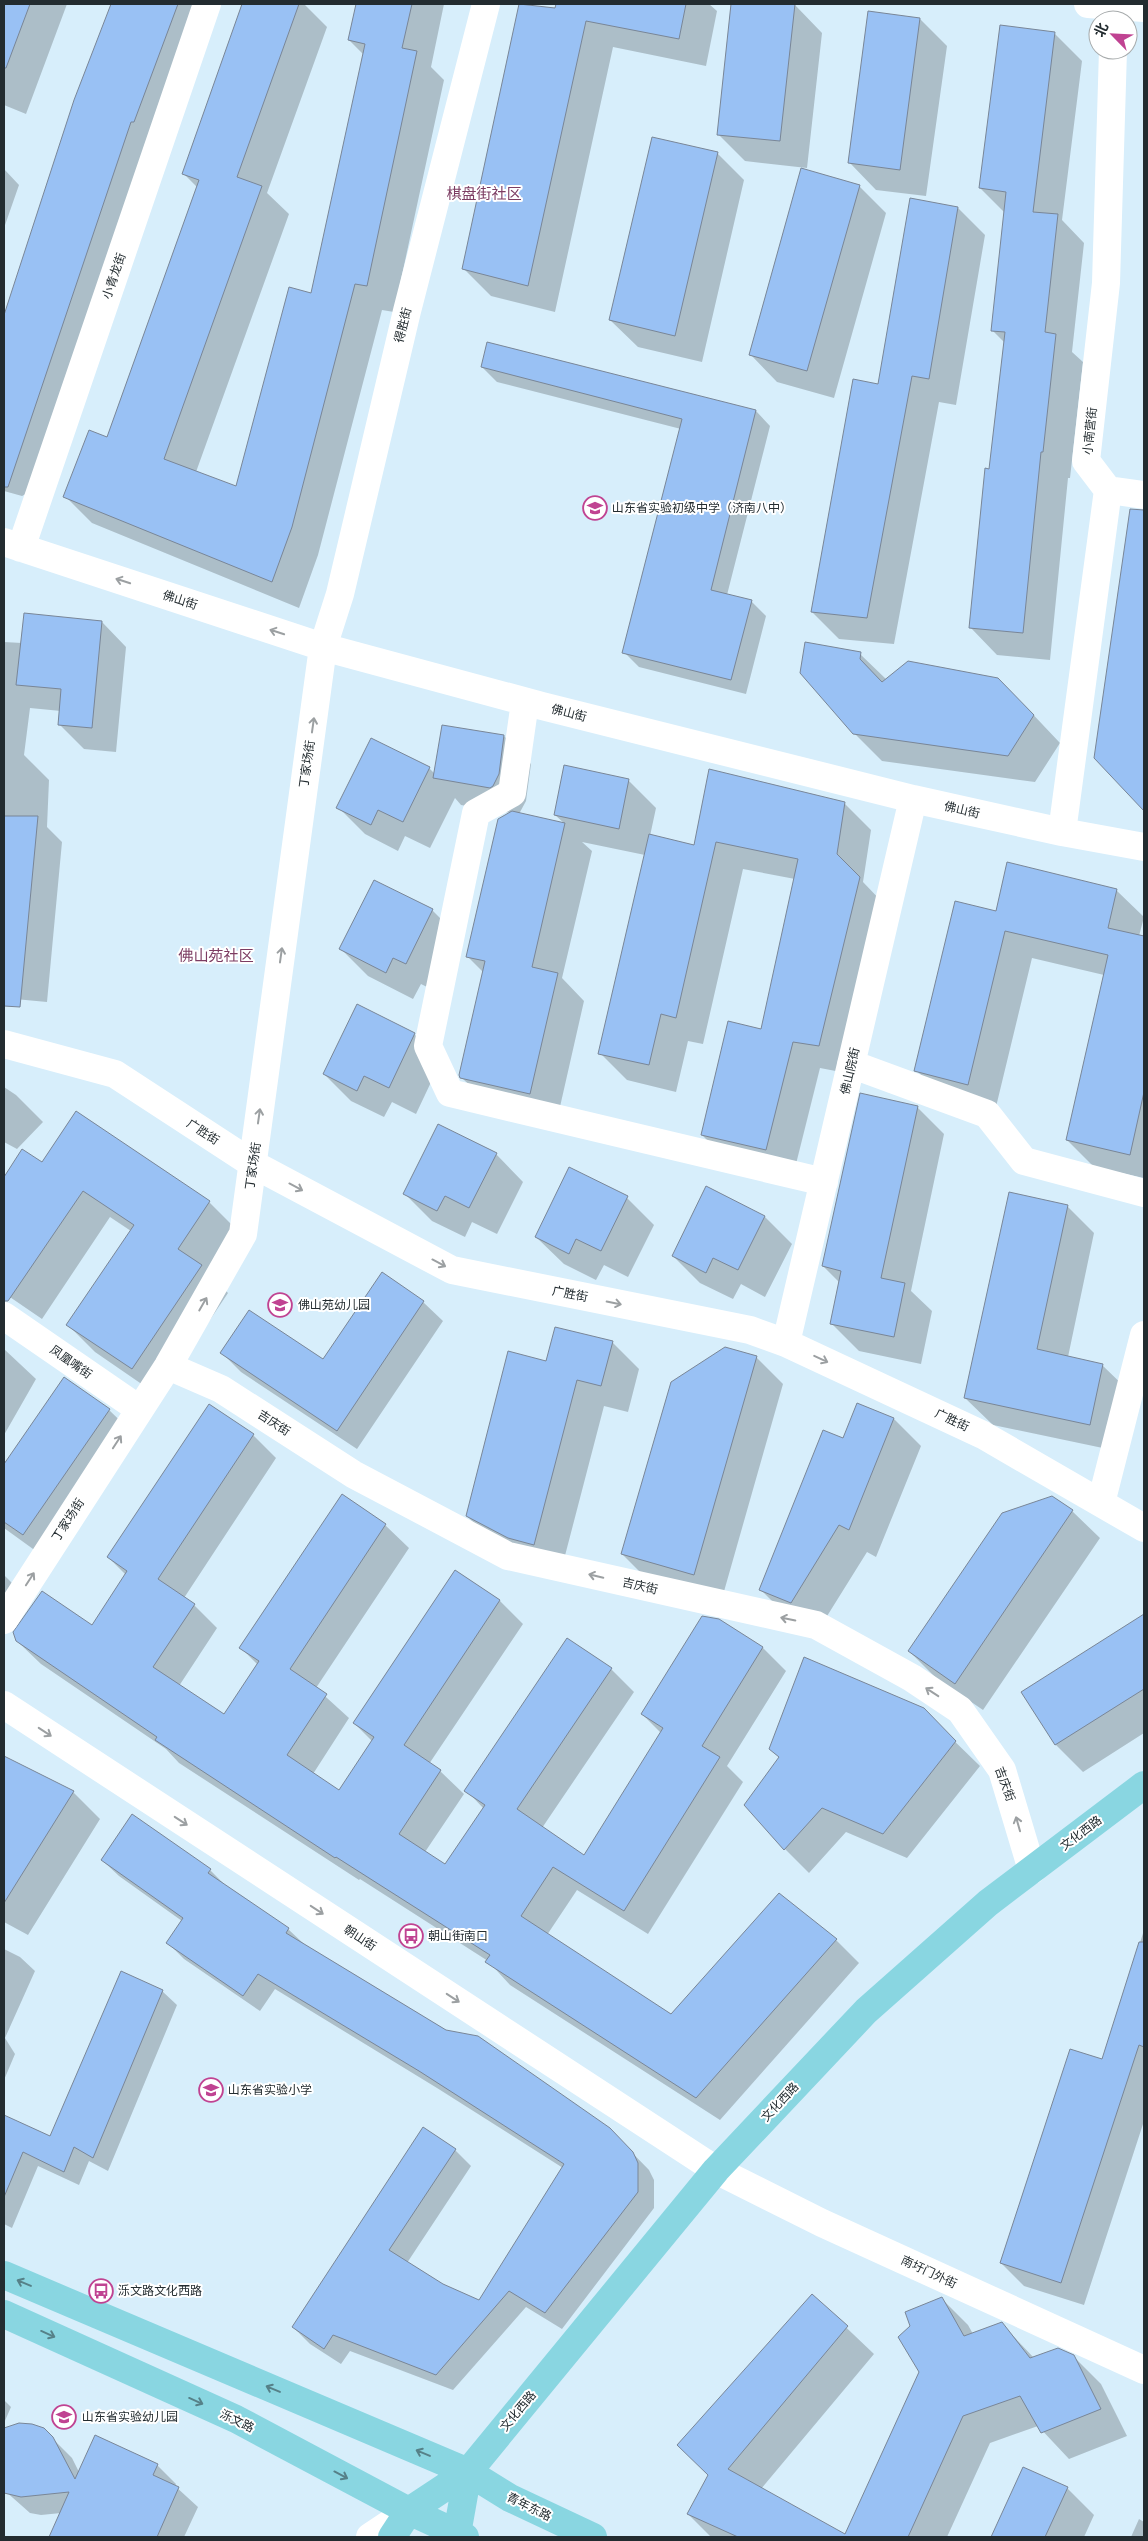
<svg xmlns="http://www.w3.org/2000/svg" width="1148" height="2541" font-family="Merriweather,'Noto Sans SC',serif">
<rect width="100%" height="100%" fill="#d7eefb"/>
<path fill="#0003" d="M 4,4 L 67,4 L 26,114 L 4,105 Z
M 112,4 L 215,4 L 45,484 L 22,496 L 4,491 L 4,318 L 76,101 Z
M 244,4 L 304,4 L 327,27 L 267,193 L 289,214 L 196,472 L 237,488 L 312,294 L 364,55 L 349,40 L 357,4 L 444,4 L 431,67 L 444,80 L 394,312 L 382,310 L 318,555 L 299,608 L 92,523 L 65,496 L 107,438 L 197,187 L 183,173 Z
M 520,4 L 576,14 L 578,4 L 709,4 L 717,11 L 706,66 L 613,47 L 555,312 L 491,296 L 464,269 Z
M 732,4 L 795,5 L 822,33 L 807,168 L 745,161 L 718,134 Z
M 920,19 L 947,46 L 926,196 L 876,190 L 849,162 Z
M 1055,34 L 1082,61 L 1062,220 L 1084,243 L 1072,352 L 1083,362 L 1070,478 L 1068,478 L 1050,660 L 997,655 L 970,627 L 1005,343 L 993,331 L 1005,213 L 980,188 Z
M 717,153 L 744,180 L 702,362 L 638,347 L 610,320 Z
M 4,169 L 19,185 L 4,228 Z
M 859,186 L 886,213 L 834,398 L 777,382 L 750,354 Z
M 958,208 L 985,235 L 956,405 L 939,402 L 894,644 L 839,639 L 812,612 L 879,386 Z
M 482,367 L 756,411 L 770,426 L 727,595 L 751,601 L 766,616 L 746,694 L 639,667 L 624,652 L 681,429 L 497,382 Z
M 1131,510 L 1144,510 L 1144,809 L 1095,757 Z
M 102,622 L 126,647 L 116,752 L 84,749 L 59,724 L 61,711 L 30,708 L 24,755 L 49,780 L 47,827 L 62,842 L 47,1002 L 4,998 L 4,642 L 22,643 Z
M 860,654 L 887,680 L 1025,706 L 1060,743 L 1035,782 L 882,761 L 854,733 Z
M 443,727 L 504,736 L 531,764 L 526,801 L 519,814 L 565,824 L 555,815 L 629,781 L 656,808 L 650,836 L 695,846 L 844,803 L 871,830 L 863,882 L 886,906 L 846,1073 L 820,1068 L 793,1176 L 729,1162 L 702,1135 L 762,1030 L 795,879 L 743,869 L 703,1044 L 688,1041 L 676,1092 L 627,1080 L 600,1053 L 645,855 L 582,842 L 592,851 L 562,978 L 584,1001 L 557,1120 L 489,1104 L 461,1077 L 484,973 L 467,956 L 511,813 L 461,805 L 455,798 L 430,848 L 405,836 L 398,851 L 365,834 L 338,807 L 429,768 L 435,774 Z
M 1116,890 L 1144,917 L 1139,936 L 1144,938 L 1144,1178 L 1094,1167 L 1067,1140 L 1104,975 L 1032,958 L 995,1111 L 943,1097 L 916,1070 L 997,912 Z
M 432,910 L 459,937 L 433,990 L 421,984 L 413,999 L 368,976 L 341,949 Z
M 414,1034 L 441,1061 L 416,1114 L 392,1102 L 384,1117 L 351,1101 L 324,1074 Z
M 4,1087 L 16,1095 L 43,1122 L 17,1149 L 4,1142 Z
M 917,1107 L 944,1134 L 911,1291 L 932,1311 L 921,1364 L 859,1351 L 831,1323 L 840,1283 L 823,1266 Z
M 23,1151 L 42,1164 L 209,1202 L 236,1229 L 207,1272 L 228,1293 L 159,1396 L 95,1352 L 68,1325 L 131,1231 L 110,1217 L 42,1319 L 4,1293 L 4,1180 Z
M 496,1154 L 523,1182 L 497,1234 L 472,1222 L 465,1237 L 432,1221 L 405,1194 Z
M 570,1169 L 627,1198 L 654,1225 L 628,1277 L 604,1265 L 596,1280 L 564,1264 L 536,1237 Z
M 1067,1206 L 1094,1233 L 1068,1357 L 1102,1365 L 1130,1392 L 1117,1451 L 993,1425 L 965,1398 Z
M 765,1217 L 792,1244 L 765,1297 L 741,1284 L 733,1299 L 700,1283 L 673,1256 Z
M 423,1302 L 443,1321 L 357,1449 L 241,1372 L 222,1353 L 324,1361 Z
M 612,1342 L 639,1369 L 628,1412 L 604,1406 L 561,1571 L 494,1543 L 467,1516 L 546,1363 Z
M 4,1349 L 36,1379 L 4,1435 Z
M 756,1357 L 783,1384 L 721,1602 L 649,1581 L 622,1554 Z
M 64,1379 L 109,1410 L 137,1437 L 51,1562 L 4,1528 L 4,1466 Z
M 857,1405 L 894,1419 L 921,1446 L 876,1557 L 867,1552 L 819,1629 L 788,1617 L 761,1590 L 844,1440 Z
M 210,1406 L 253,1435 L 276,1458 L 184,1598 L 194,1605 L 217,1628 L 179,1686 L 225,1716 L 258,1665 L 240,1647 L 342,1496 L 385,1525 L 409,1548 L 316,1688 L 349,1718 L 313,1774 L 339,1791 L 372,1741 L 354,1723 L 456,1571 L 500,1601 L 523,1624 L 429,1764 L 440,1771 L 464,1794 L 425,1852 L 445,1865 L 484,1809 L 466,1790 L 611,1669 L 634,1692 L 542,1828 L 584,1857 L 661,1733 L 642,1714 L 718,1620 L 763,1648 L 786,1671 L 727,1766 L 743,1782 L 648,1934 L 577,1890 L 547,1935 L 671,2016 L 779,1895 L 836,1940 L 859,1963 L 720,2120 L 510,1985 L 488,1961 L 360,1879 L 359,1880 L 179,1763 L 166,1749 L 41,1664 L 17,1641 L 92,1627 L 126,1575 L 108,1557 Z
M 1052,1497 L 1072,1511 L 1100,1538 L 983,1710 L 936,1678 L 909,1651 Z
M 4,1575 L 18,1589 L 4,1610 Z
M 1144,1616 L 1144,1733 L 1083,1772 L 1056,1745 L 1023,1692 Z
M 944,1731 L 980,1766 L 907,1858 L 846,1832 L 809,1873 L 785,1849 L 780,1758 L 770,1749 Z
M 4,1757 L 73,1792 L 100,1819 L 28,1935 L 4,1922 Z
M 102,1860 L 210,1870 L 226,1886 L 288,1929 L 305,1945 L 609,2129 L 649,2170 L 654,2180 L 654,2208 L 562,2329 L 526,2307 L 453,2390 L 350,2351 L 341,2364 L 310,2344 L 293,2327 L 455,2150 L 471,2166 L 407,2263 L 442,2285 L 479,2302 L 563,2168 L 437,2088 L 275,1989 L 260,2011 L 184,1959 L 168,1943 L 182,1921 L 119,1876 Z
M 1144,1930 L 1144,2121 L 1084,2305 L 1024,2286 L 1001,2263 L 1103,2061 Z
M 4,1949 L 20,1957 L 35,1971 L 5,2038 L 15,2054 L 4,2080 Z
M 162,1991 L 177,2005 L 108,2171 L 89,2161 L 79,2185 L 38,2166 L 12,2228 L 4,2224 L 4,2116 L 50,2137 Z
M 812,2295 L 874,2354 L 761,2489 L 846,2536 L 920,2372 L 941,2298 L 968,2325 L 973,2334 L 1002,2324 L 1034,2358 L 1073,2356 L 1101,2384 L 1127,2436 L 1069,2459 L 1038,2426 L 990,2443 L 947,2537 L 711,2537 L 688,2514 Z
M 4,2400 L 11,2407 L 4,2423 Z
M 19,2424 L 52,2438 L 72,2458 L 79,2472 L 157,2465 L 176,2484 L 175,2486 L 198,2507 L 184,2537 L 50,2537 L 61,2513 L 41,2515 L 30,2513 L 4,2490 L 4,2429 Z
M 1023,2468 L 1067,2488 L 1094,2515 L 1084,2537 L 992,2537 Z
M 1139,2519 L 1144,2522 L 1144,2537 L 1131,2537 Z"/>
<path fill="#99c1f4" stroke="#798697" d="M 4,4 L 30,4 L 6,68 L 4,68 Z
M 111,4 L 178,4 L 134,122 L 131,122 L 8,487 L 4,487 L 4,315 L 74,100 Z
M 242,4 L 299,4 L 237,177 L 262,186 L 164,459 L 236,486 L 289,287 L 311,293 L 365,44 L 348,40 L 356,4 L 412,4 L 402,48 L 417,51 L 367,286 L 355,284 L 292,527 L 272,582 L 63,497 L 89,430 L 107,437 L 199,180 L 182,174 Z
M 519,4 L 555,8 L 556,4 L 686,4 L 679,39 L 586,21 L 528,286 L 462,269 Z
M 731,4 L 795,4 L 780,141 L 717,135 Z
M 868,11 L 920,18 L 900,170 L 848,163 Z
M 1000,25 L 1055,32 L 1033,212 L 1058,214 L 1045,332 L 1056,334 L 1043,452 L 1041,452 L 1023,633 L 969,628 L 985,468 L 989,469 L 1005,332 L 991,331 L 1006,192 L 979,188 Z
M 652,137 L 718,152 L 675,336 L 609,320 Z
M 801,168 L 860,185 L 807,371 L 749,355 Z
M 910,198 L 958,207 L 929,379 L 912,376 L 867,618 L 811,612 L 853,379 L 878,384 Z
M 487,342 L 756,410 L 711,590 L 752,600 L 731,680 L 622,653 L 682,419 L 481,367 Z
M 1130,509 L 1144,510 L 1144,811 L 1094,758 Z
M 24,613 L 102,621 L 92,728 L 58,725 L 61,689 L 16,685 Z
M 805,642 L 861,652 L 860,659 L 882,682 L 908,661 L 998,678 L 1034,715 L 1008,756 L 853,734 L 800,673 Z
M 442,725 L 504,735 L 499,774 L 493,786 L 490,788 L 433,778 Z
M 371,738 L 430,767 L 403,822 L 378,810 L 371,825 L 336,808 Z
M 564,765 L 629,779 L 619,829 L 554,815 Z
M 709,769 L 845,802 L 837,854 L 860,877 L 819,1046 L 793,1042 L 766,1150 L 701,1135 L 728,1021 L 761,1029 L 798,859 L 716,842 L 676,1018 L 661,1014 L 649,1065 L 598,1054 L 649,834 L 694,845 Z
M 512,811 L 565,823 L 532,967 L 558,973 L 530,1094 L 460,1078 L 459,1075 L 485,961 L 466,957 L 498,819 Z
M 4,816 L 38,816 L 20,1007 L 4,1006 Z
M 1007,862 L 1117,889 L 1108,928 L 1144,936 L 1144,1092 L 1130,1155 L 1066,1140 L 1108,955 L 1005,931 L 968,1085 L 914,1071 L 955,901 L 996,911 Z
M 374,880 L 433,909 L 406,964 L 393,958 L 386,973 L 339,949 Z
M 357,1004 L 415,1033 L 389,1088 L 364,1076 L 357,1091 L 323,1074 Z
M 860,1093 L 918,1106 L 881,1278 L 905,1283 L 894,1337 L 830,1324 L 841,1271 L 822,1266 Z
M 76,1111 L 210,1201 L 178,1249 L 202,1265 L 132,1369 L 66,1325 L 134,1225 L 83,1191 L 8,1301 L 4,1301 L 4,1177 L 22,1149 L 42,1162 Z
M 438,1124 L 497,1153 L 469,1208 L 445,1196 L 437,1211 L 403,1194 Z
M 569,1167 L 628,1196 L 601,1251 L 576,1239 L 569,1254 L 535,1237 Z
M 706,1186 L 765,1216 L 738,1270 L 713,1258 L 706,1273 L 672,1256 Z
M 1009,1192 L 1068,1205 L 1037,1349 L 1103,1364 L 1090,1425 L 964,1398 Z
M 382,1272 L 424,1301 L 337,1431 L 220,1353 L 249,1310 L 323,1359 Z
M 555,1327 L 613,1341 L 601,1386 L 577,1380 L 534,1545 L 508,1538 L 466,1516 L 508,1351 L 546,1361 Z
M 725,1347 L 757,1356 L 694,1575 L 621,1554 L 671,1382 Z
M 64,1377 L 110,1409 L 23,1535 L 4,1522 L 4,1464 Z
M 857,1403 L 894,1418 L 849,1530 L 839,1525 L 791,1603 L 759,1590 L 823,1430 L 843,1438 Z
M 209,1404 L 254,1434 L 158,1579 L 195,1604 L 153,1667 L 224,1714 L 259,1661 L 239,1648 L 342,1494 L 386,1524 L 290,1669 L 327,1694 L 287,1755 L 339,1790 L 374,1737 L 353,1723 L 455,1570 L 500,1600 L 404,1745 L 441,1770 L 399,1834 L 445,1864 L 485,1805 L 464,1791 L 567,1638 L 612,1668 L 517,1809 L 584,1855 L 663,1728 L 641,1714 L 702,1616 L 719,1619 L 763,1647 L 702,1746 L 720,1757 L 624,1911 L 553,1867 L 521,1916 L 671,2014 L 779,1893 L 837,1939 L 696,2098 L 485,1962 L 490,1955 L 336,1857 L 335,1858 L 155,1740 L 157,1737 L 16,1641 L 13,1632 L 42,1591 L 92,1625 L 127,1571 L 107,1557 Z
M 1052,1496 L 1073,1510 L 955,1684 L 908,1651 L 1002,1513 Z
M 1144,1614 L 1144,1689 L 1055,1745 L 1021,1692 Z
M 804,1657 L 924,1708 L 956,1741 L 883,1834 L 822,1808 L 784,1850 L 744,1805 L 779,1757 L 769,1749 Z
M 4,1756 L 74,1791 L 4,1903 Z
M 132,1814 L 211,1869 L 208,1873 L 289,1928 L 286,1933 L 446,2030 L 478,2036 L 610,2128 L 633,2152 L 638,2163 L 638,2192 L 545,2313 L 509,2291 L 436,2375 L 333,2335 L 324,2349 L 292,2327 L 423,2127 L 456,2149 L 389,2250 L 443,2284 L 479,2300 L 564,2164 L 419,2071 L 258,1974 L 243,1996 L 166,1943 L 183,1918 L 101,1860 Z
M 1139,1942 L 1144,1942 L 1144,2047 L 1139,2045 L 1061,2283 L 1000,2263 L 1070,2049 L 1102,2059 Z
M 121,1971 L 163,1990 L 93,2158 L 74,2147 L 64,2172 L 23,2152 L 4,2197 L 4,2115 L 50,2136 Z
M 812,2294 L 848,2326 L 728,2469 L 845,2534 L 919,2372 L 898,2337 L 910,2326 L 905,2312 L 942,2297 L 964,2336 L 1002,2322 L 1030,2358 L 1058,2348 L 1074,2355 L 1101,2409 L 1041,2433 L 1020,2396 L 963,2416 L 908,2537 L 738,2537 L 687,2514 L 708,2475 L 677,2445 Z
M 19,2423 L 32,2424 L 44,2428 L 53,2437 L 75,2479 L 95,2435 L 158,2464 L 153,2475 L 179,2487 L 157,2537 L 49,2537 L 69,2492 L 21,2497 L 4,2493 L 4,2428 Z
M 1023,2467 L 1068,2487 L 1045,2537 L 991,2537 Z"/>
<g fill="none" stroke-linecap="round" stroke-linejoin="round">
<path stroke="#fff" stroke-width="28" d="M 1088,4 L 1144,8
M 1108,490 L 1144,495
M 4,542 L 323,647 L 542,706 L 913,799 L 1062,832 L 1144,847
M 21,548 L 207,4
M 525,702 L 512,793 L 476,813 L 428,1046 L 450,1093 L 824,1182
M 1062,832 L 1108,490 L 1086,461 L 1106,283 L 1113,50
M 4,1044 L 115,1074 L 253,1164 L 452,1270 L 750,1330 L 786,1343 L 983,1435 L 1144,1528
M 851,1064 L 987,1114 L 1024,1161 L 1144,1193
M 4,1316 L 139,1409
M 786,1343 L 913,799
M 168,1366 L 221,1389 L 353,1474 L 508,1556 L 816,1625 L 912,1678 L 960,1710 L 1002,1770 L 1032,1870
M 1101,1503 L 1144,1335
M 4,1620 L 168,1366 L 243,1234 L 323,647 L 340,594 L 407,311 L 486,4
M 4,1705 L 716,2170 L 822,2223 L 1144,2370
M 370,2537 L 409,2511"/>
<path stroke="#89d6e1" stroke-width="28" d="M 4,2275 L 468,2472 L 510,2498 L 593,2537
M 4,2314 L 236,2419 L 409,2511 L 465,2537
M 392,2537 L 409,2511 L 468,2472 L 716,2170 L 866,2011 L 988,1903 L 1144,1785
M 454,2537 L 457,2534 L 468,2472"/>
</g>
<defs><path id="oneway-shaft" d="M-6 0H5M1.5-3L5.5 0L1.5 3" fill="none" stroke-width="1.6" stroke-linecap="round" stroke-linejoin="round" transform="scale(1.25)"/></defs>
<g stroke="#9ca0a2">
<use href="#oneway-shaft" transform="translate(123 581) rotate(-162)"/>
<use href="#oneway-shaft" transform="translate(277 632) rotate(-162)"/>
<use href="#oneway-shaft" transform="translate(313 725) rotate(-82)"/>
<use href="#oneway-shaft" transform="translate(281 955) rotate(-82)"/>
<use href="#oneway-shaft" transform="translate(259 1116) rotate(-82)"/>
<use href="#oneway-shaft" transform="translate(296 1187) rotate(28)"/>
<use href="#oneway-shaft" transform="translate(439 1263) rotate(28)"/>
<use href="#oneway-shaft" transform="translate(614 1303) rotate(11)"/>
<use href="#oneway-shaft" transform="translate(203 1304) rotate(-60)"/>
<use href="#oneway-shaft" transform="translate(821 1359) rotate(25)"/>
<use href="#oneway-shaft" transform="translate(117 1442) rotate(-57)"/>
<use href="#oneway-shaft" transform="translate(596 1576) rotate(-167)"/>
<use href="#oneway-shaft" transform="translate(30 1579) rotate(-57)"/>
<use href="#oneway-shaft" transform="translate(788 1619) rotate(-168)"/>
<use href="#oneway-shaft" transform="translate(932 1692) rotate(-147)"/>
<use href="#oneway-shaft" transform="translate(45 1732) rotate(33)"/>
<use href="#oneway-shaft" transform="translate(181 1821) rotate(33)"/>
<use href="#oneway-shaft" transform="translate(1018 1824) rotate(-106)"/>
<use href="#oneway-shaft" transform="translate(317 1910) rotate(33)"/>
<use href="#oneway-shaft" transform="translate(453 1998) rotate(33)"/>
</g>
<g stroke="#568188">
<use href="#oneway-shaft" transform="translate(24 2283) rotate(-157)"/>
<use href="#oneway-shaft" transform="translate(48 2334) rotate(24)"/>
<use href="#oneway-shaft" transform="translate(273 2389) rotate(-157)"/>
<use href="#oneway-shaft" transform="translate(196 2401) rotate(24)"/>
<use href="#oneway-shaft" transform="translate(423 2453) rotate(-157)"/>
<use href="#oneway-shaft" transform="translate(341 2475) rotate(28)"/>
</g>
<defs>
<g id="school-ring" transform="scale(1.25)"><circle r="9.5" fill="#fff" stroke="#c04392" stroke-width="1.5"/><path d="M0-5L7-2L0 1L-7-2ZM-4 1L0 2.5L4 1V4Q0 6-4 4Z" fill="#c04392"/></g>
<g id="bus-ring" transform="scale(1.25)"><circle r="9.5" fill="#fff" stroke="#c04392" stroke-width="1.5"/><path d="M-5-6H5V4H4V6H2V4H-2V6H-4V4H-5ZM-3.5-4V0h7V-4ZM-3.5 1.2v1.5H-2V1.2ZM2 1.2v1.5H3.5V1.2Z" fill="#c04392"/></g>
</defs>
<g fill-rule="evenodd">
<use href="#school-ring" x="595" y="508"/>
<use href="#school-ring" x="280" y="1305"/>
<use href="#bus-ring" x="411" y="1936"/>
<use href="#school-ring" x="211" y="2090"/>
<use href="#bus-ring" x="101" y="2291"/>
<use href="#school-ring" x="64" y="2417"/>
</g>
<g text-anchor="middle" stroke-width="4" stroke-linejoin="round" paint-order="stroke">
<g font-size="12" fill="#232c30" stroke="#fff">
<text transform="translate(114 276) rotate(-71)" y="4">小青龙街</text>
<text transform="translate(403 325) rotate(-76)" y="4">得胜街</text>
<text transform="translate(1090 431) rotate(-84)" y="4">小南营街</text>
<text transform="translate(180 600) rotate(18)" y="4">佛山街</text>
<text transform="translate(569 713) rotate(14)" y="4">佛山街</text>
<text transform="translate(307 764) rotate(-82)" y="4">丁家场街</text>
<text transform="translate(962 810) rotate(13)" y="4">佛山街</text>
<text transform="translate(850 1071) rotate(-77)" y="4">佛山院街</text>
<text transform="translate(203 1132) rotate(33)" y="4">广胜街</text>
<text transform="translate(253 1166) rotate(-82)" y="4">丁家场街</text>
<text transform="translate(570 1294) rotate(11)" y="4">广胜街</text>
<text transform="translate(71 1362) rotate(35)" y="4">凤凰嘴街</text>
<text transform="translate(952 1420) rotate(25)" y="4">广胜街</text>
<text transform="translate(274 1423) rotate(33)" y="4">吉庆街</text>
<text transform="translate(68 1520) rotate(-57)" y="4">丁家场街</text>
<text transform="translate(640 1586) rotate(13)" y="4">吉庆街</text>
<text transform="translate(1005 1784) rotate(70)" y="4">吉庆街</text>
<text transform="translate(1081 1833) rotate(-37)" y="4">文化西路</text>
<text transform="translate(360 1938) rotate(33)" y="4">朝山街</text>
<text transform="translate(780 2102) rotate(-47)" y="4">文化西路</text>
<text transform="translate(929 2272) rotate(25)" y="4">南圩门外街</text>
<text transform="translate(518 2411) rotate(-50)" y="4">文化西路</text>
<text transform="translate(237 2421) rotate(26)" y="4">泺文路</text>
<text transform="translate(529 2507) rotate(26)" y="4">青年东路</text>
</g>
<g font-size="12" fill="#232c30" stroke="#fff" text-anchor="start">
<text x="612" y="512">山东省实验初级中学（济南八中）</text>
<text x="298" y="1309">佛山苑幼儿园</text>
<text x="428" y="1940">朝山街南口</text>
<text x="228" y="2094">山东省实验小学</text>
<text x="118" y="2295">泺文路文化西路</text>
<text x="82" y="2421">山东省实验幼儿园</text>
</g>
<g font-size="15" fill="#7c3c62" stroke="#fff">
<text x="484" y="199">棋盘街社区</text>
<text x="216" y="961">佛山苑社区</text>
</g>
</g>
<rect width="1148" height="2541" fill="none" stroke="#232c30" stroke-width="10"/>
<g transform="translate(1113 35) rotate(294)"><circle r="24" fill="#ffffff" stroke="#a7abac"/>
<path d="M0-4L9 19L0 12L-9 19Z" fill="#c04392"/>
<text y="-8" font-size="14" font-weight="bold" text-anchor="middle" fill="#232c30">北</text>
</g>
</svg>
